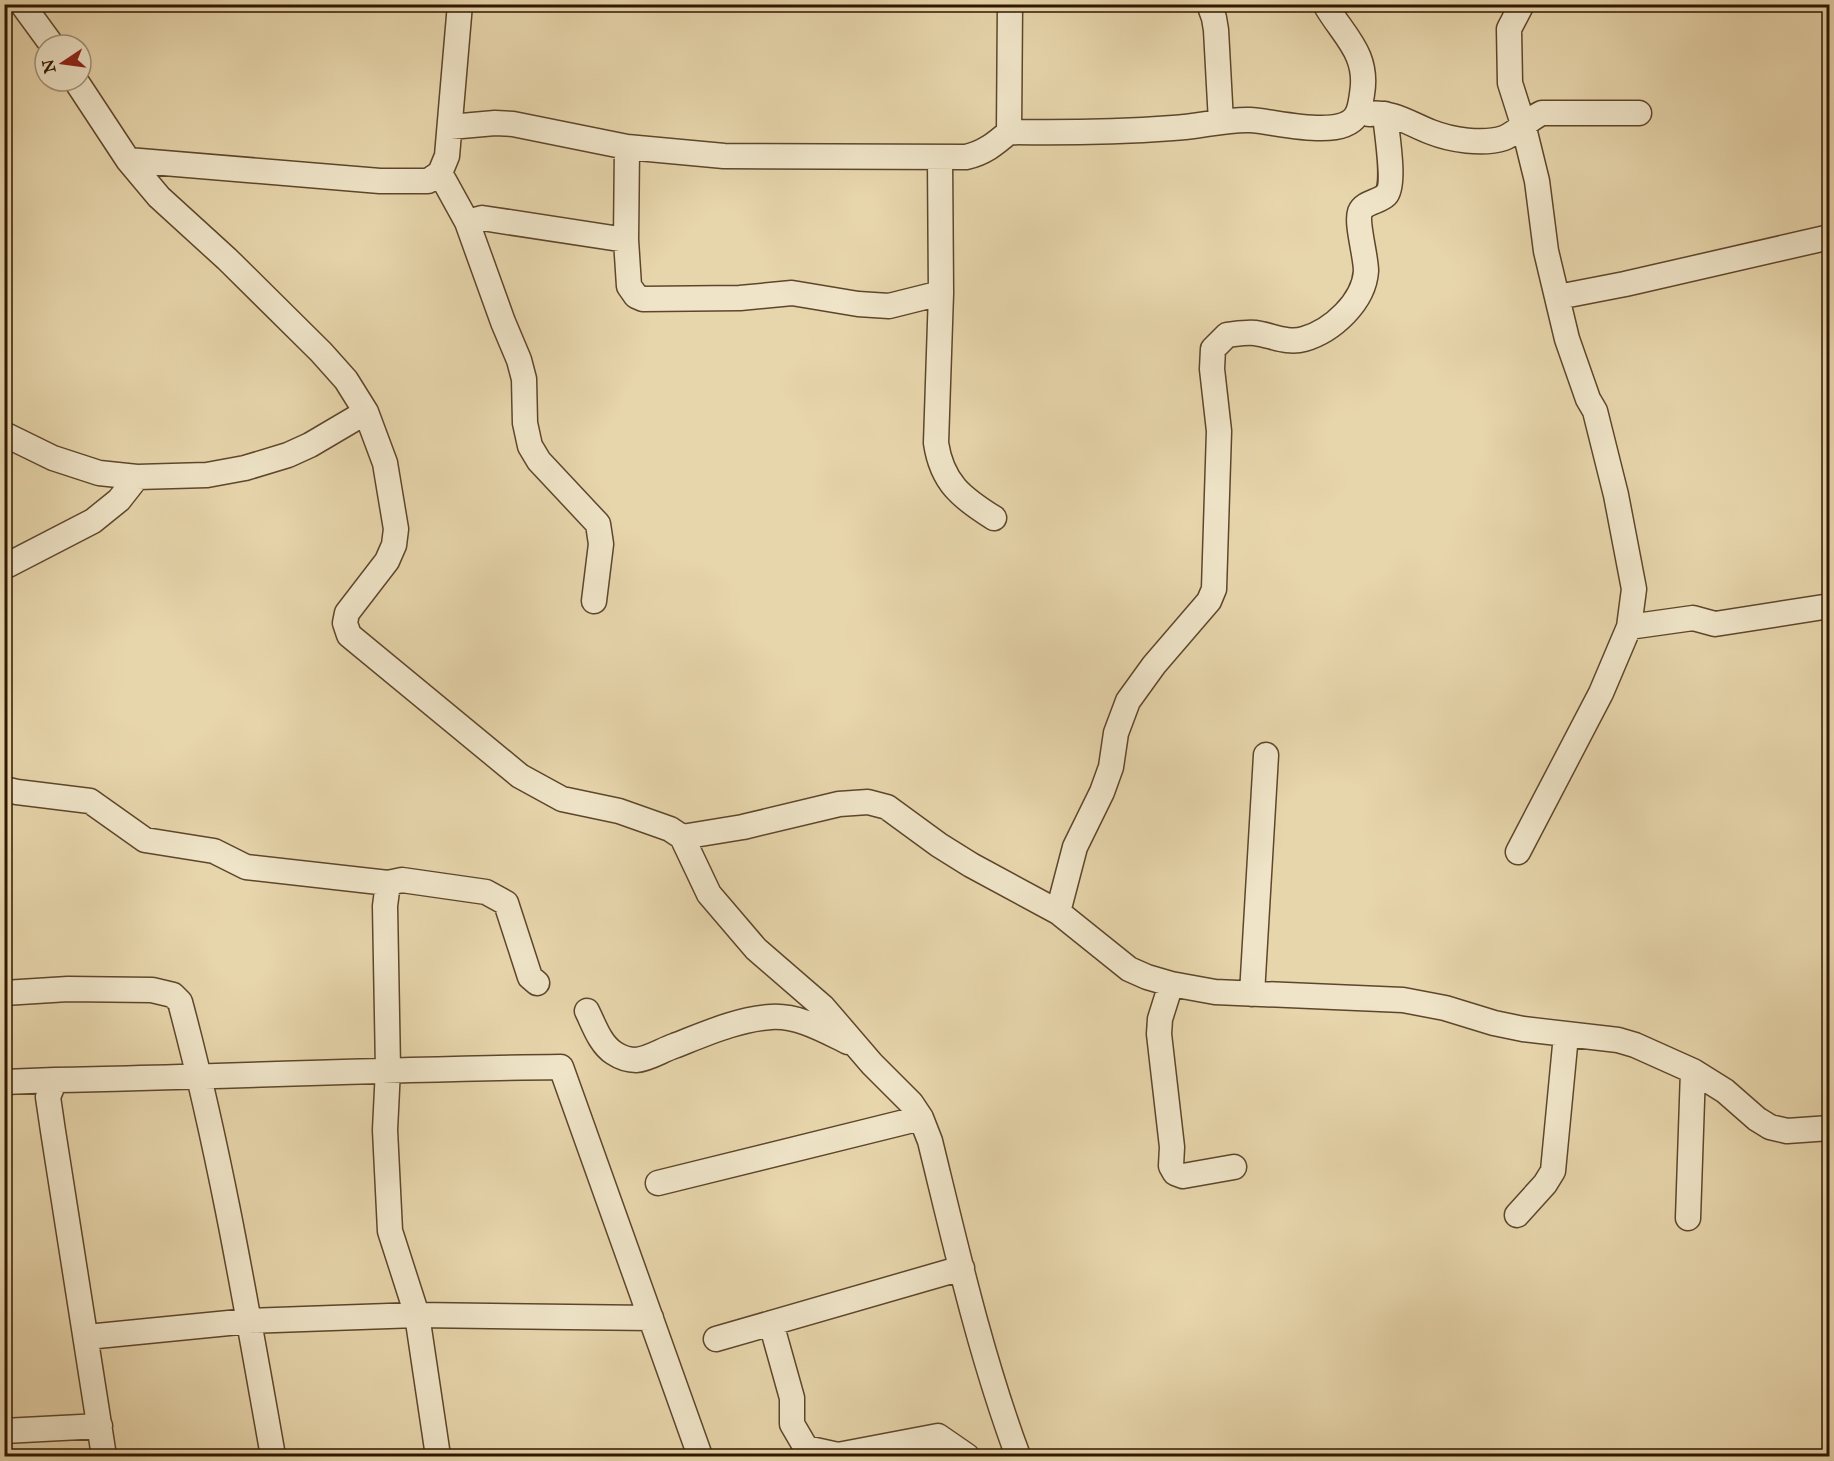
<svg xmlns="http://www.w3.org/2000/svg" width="1834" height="1461" font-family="'IM FELL Great Primer',serif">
<rect width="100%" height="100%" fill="#e7d5ab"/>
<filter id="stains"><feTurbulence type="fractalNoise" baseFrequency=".00333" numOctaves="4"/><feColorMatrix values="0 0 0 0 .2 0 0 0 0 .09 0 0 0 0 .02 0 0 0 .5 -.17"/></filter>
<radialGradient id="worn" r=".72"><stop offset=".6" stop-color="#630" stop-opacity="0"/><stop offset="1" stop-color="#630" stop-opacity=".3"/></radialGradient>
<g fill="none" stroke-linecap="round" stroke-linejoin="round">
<g stroke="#5e462b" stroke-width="27">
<path id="minor" d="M 22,4 L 52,45
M 1209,4 L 1214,18 L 1216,30 L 1221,122
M 76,81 L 128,160 L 159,197 L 227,259 L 321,352 L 346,380 L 366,412 L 385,463 L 396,529 L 394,545 L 387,561 L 347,613 L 345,623 L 349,635 L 520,776 L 562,799 L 619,811 L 670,829 L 682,837 L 709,894 L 756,949 L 823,1007 L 872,1064 L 911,1103 L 921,1118 L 930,1141 C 956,1247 980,1354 1018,1456
M 1369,114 C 1393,111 1410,124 1431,132 C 1451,140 1483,145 1504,138 C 1517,133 1528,119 1542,113 L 1639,113
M 450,127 L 495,123 L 513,124 L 627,147 L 724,156 L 966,157 C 984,153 995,144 1009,132 L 1010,4
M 1009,132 C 1064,133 1118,132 1173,128 C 1199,127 1225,119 1250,120 C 1274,121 1340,140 1356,116 C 1360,110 1361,101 1362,94 C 1369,53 1343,36 1325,4
M 128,160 L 380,181 L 428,181 L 440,173 L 447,156 L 460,4
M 440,173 L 467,222 L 503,322 L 519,360 L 524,379 L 525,423 L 530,446 L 539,461 L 598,524 L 601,544 L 594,601
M 467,222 L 482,218 L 626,240 L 627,147
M 626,240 L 629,286 L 636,296 L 643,299 L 740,298 L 792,293 L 858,304 L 889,306 L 941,293 L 940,158
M 941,293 L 936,443 C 942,483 962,498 994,518
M 1558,297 L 1625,284 L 1830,237
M 4,434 L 53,458 L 99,473 L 137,477 L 207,475 L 245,468 L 288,455 L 310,445 L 366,412
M 4,567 L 93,521 L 119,500 L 137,477
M 1629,627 L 1693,618 L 1715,624 L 1830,606
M 4,789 L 17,792 L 90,801 L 145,840 L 214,851 L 246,867 L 388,883
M 682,837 L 743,827 L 839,804 L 868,802 L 887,807 L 939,845 L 971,865 L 1058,912 L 1129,969 L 1147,977 L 1171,984 L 1215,992 L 1403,1000 L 1445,1008 L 1494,1023 L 1523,1029 L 1618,1040 L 1635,1045 L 1693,1071 L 1725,1091 L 1757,1119 L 1770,1127 L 1787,1131 L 1830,1128
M 1518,852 L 1601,693 L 1629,627 L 1634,589 L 1616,495 L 1595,411 L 1588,399 L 1567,339 L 1546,251 L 1537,181 L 1523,124 L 1510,83 L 1509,29 L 1522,4
M 1058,912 L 1075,847 L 1102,792 L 1111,767 L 1116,733 L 1128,701 L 1154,665 L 1209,601 L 1214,589 L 1219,431 L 1212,369 L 1213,349 L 1227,335 C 1236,334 1246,332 1255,333 C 1271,335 1287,344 1304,339 C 1332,331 1364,302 1366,271 C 1366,256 1356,223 1360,212 C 1364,202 1379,202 1386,195 C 1396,185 1386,129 1385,114
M 1171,984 L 1160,1019 L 1159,1034 L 1172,1147 L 1171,1166 L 1175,1173 L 1183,1176 L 1234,1167
M 4,993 L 68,989 L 152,990 L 173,995 L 180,1002 C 220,1151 246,1304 273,1456
M 1252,994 L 1266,755
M 587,1011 C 594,1025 600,1044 614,1053 C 620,1057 628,1060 636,1060 C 649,1059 662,1050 674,1046 C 705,1034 738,1019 771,1017 C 798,1015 825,1031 848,1042
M 4,1082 L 55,1080
M 658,1183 L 921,1118
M 1517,1215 L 1545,1184 L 1553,1171 L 1566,1035
M 1688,1218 L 1693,1071
M 771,1323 L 792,1398 L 792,1424 L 806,1448 L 838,1455 L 938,1436 L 967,1456
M 87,1337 L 249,1321 L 417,1315 L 651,1318
M 716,1339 L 962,1268
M 4,1431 L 100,1426
M 104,1456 L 53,1131 L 48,1097 L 55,1080 C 224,1077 392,1069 561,1067 L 700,1456
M 438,1456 L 417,1315 L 390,1231 L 385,1130 L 388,1069 L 385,906 L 388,883 L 402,880 L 486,892 L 506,903 L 530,977 L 537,983"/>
</g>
<use href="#minor" stroke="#efe4c8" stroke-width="24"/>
</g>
<rect width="1834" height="1461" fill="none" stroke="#e7d5ab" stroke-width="24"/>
<rect x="6" y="6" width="1822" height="1449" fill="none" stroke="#301700" stroke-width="3"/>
<rect x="12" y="12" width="1810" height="1437" fill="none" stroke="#301700" stroke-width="1.5"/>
<g transform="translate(63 63) rotate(257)"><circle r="28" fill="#efe4c8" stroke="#a39278" stroke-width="1.5"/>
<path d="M0-4.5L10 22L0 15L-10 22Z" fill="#8f2418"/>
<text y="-9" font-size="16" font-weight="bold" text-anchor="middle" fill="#301700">N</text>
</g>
<rect width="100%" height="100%" filter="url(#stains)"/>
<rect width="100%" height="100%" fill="url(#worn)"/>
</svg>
